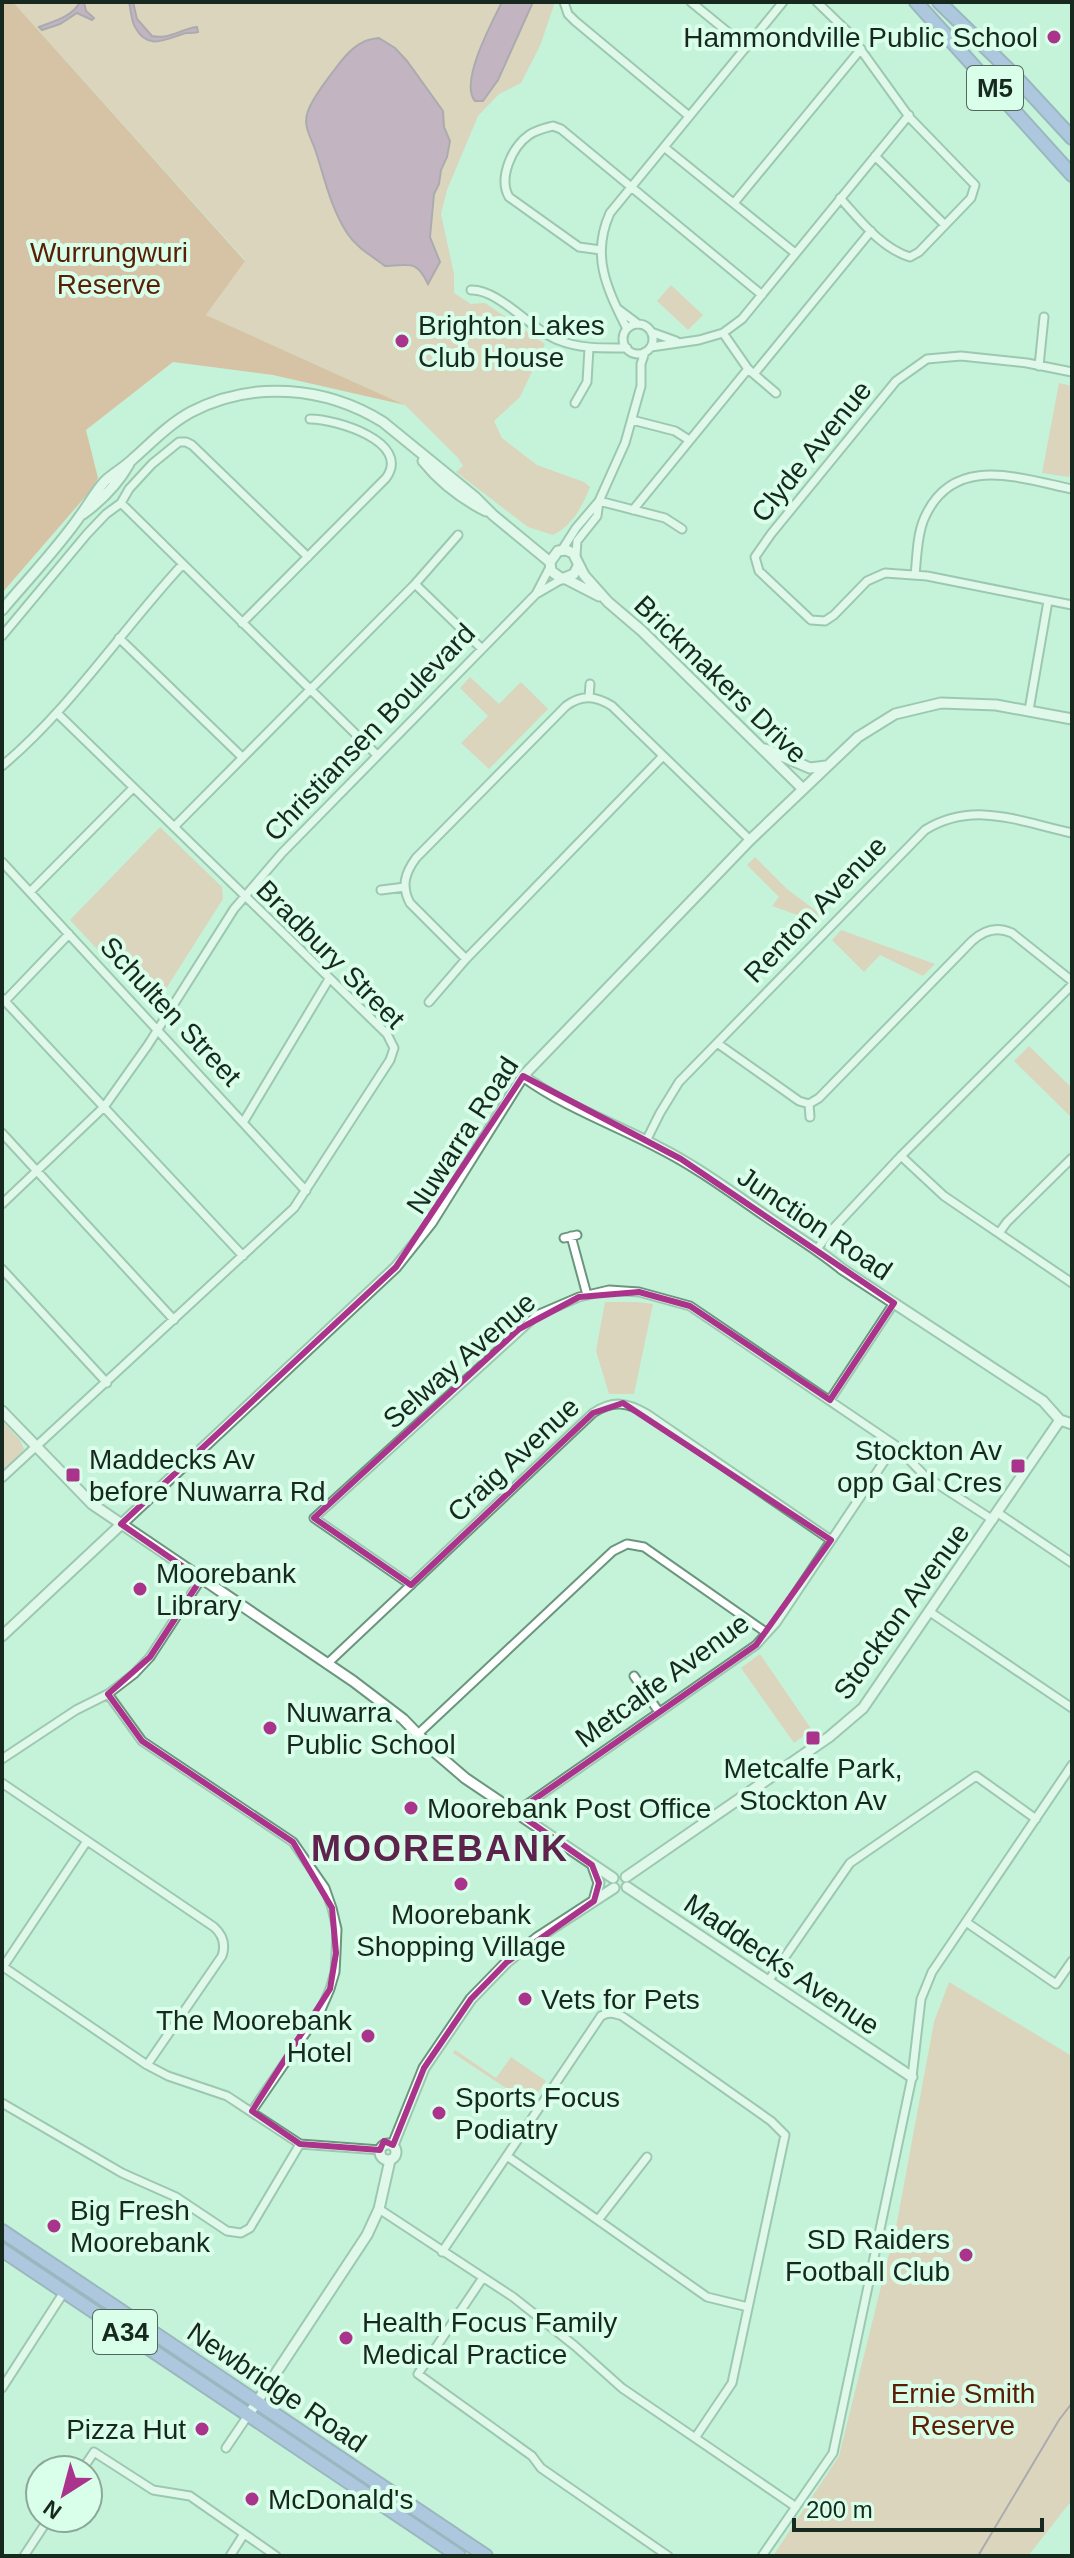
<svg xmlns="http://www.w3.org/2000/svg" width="1074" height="2558" font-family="Arial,sans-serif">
<rect width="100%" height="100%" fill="#c5f3d9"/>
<path fill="#f5b29b" d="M 13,2 L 555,2 L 540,46 L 521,83 L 499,94 L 478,116 L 447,190 L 441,214 L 454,274 L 454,293 L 471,304 L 485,303 L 545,344 L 520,397 L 494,421 L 502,438 L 537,465 L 584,482 L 590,487 C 582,507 573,525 553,535 L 528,527 L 456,472 L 463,466 L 458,458 L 405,405 L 206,315 L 245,260 Z
M 671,285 L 703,315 L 688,330 L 657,301 Z
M 1059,383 L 1072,386 L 1072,463 L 1069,477 L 1042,473 Z
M 470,677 L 499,704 L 521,682 L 548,709 L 489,769 L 461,743 L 488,716 L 460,688 Z
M 160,827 L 222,887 L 223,899 L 157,1003 L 148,1004 L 70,920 Z
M 755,857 L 787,889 L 823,916 L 817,922 L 772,906 L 779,897 L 747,865 Z
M 841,930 L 935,964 L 923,976 L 880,955 L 864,972 L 832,940 Z
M 1029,1046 L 1072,1088 L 1072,1118 L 1014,1061 Z
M 605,1302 L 637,1302 L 653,1304 L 634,1394 L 609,1394 L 596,1351 Z
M 2,1421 L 20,1440 L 24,1449 L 18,1459 L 2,1472 Z
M 760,1654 L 812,1730 L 794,1743 L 741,1668 Z
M 949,1982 L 1072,2056 L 1072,2500 L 1028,2556 L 773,2556 L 839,2456 L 897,2222 L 934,2022 Z
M 455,2050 L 496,2078 L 511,2057 L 546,2081 L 530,2104 L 453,2053 Z"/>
<path fill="#ec8a68" d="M 2,2 L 13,2 L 245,261 L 206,315 L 405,405 L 273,375 L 173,362 L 86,430 L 98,478 L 92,489 L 2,593 Z"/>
<path fill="#be6aa4" stroke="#8c567c" stroke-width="2" d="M 80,2 L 84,2 L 86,11 L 94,18 L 92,20 L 77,13 L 60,24 L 42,30 L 39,27 C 54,21 72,17 80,2 Z
M 129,2 L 133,2 L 137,19 L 152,36 C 169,40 180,29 197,27 L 198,32 C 194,33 190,33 186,33 C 168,38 148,52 135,27 C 131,20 131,10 129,2 Z
M 502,2 L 533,2 L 498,80 L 483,101 L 475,101 C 459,83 492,22 502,2 Z
M 379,38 L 395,48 L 407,61 L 443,111 L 444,127 L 450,141 L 447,157 L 441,170 L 439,184 L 434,194 L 430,237 L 440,262 L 428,284 C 416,258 408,266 385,266 C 372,256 356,247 347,233 C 331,208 325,180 316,152 C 312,139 302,126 308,111 C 313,97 326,81 335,69 C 347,53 359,39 379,38 Z"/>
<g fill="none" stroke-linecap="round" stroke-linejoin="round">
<path stroke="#8c567c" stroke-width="2" d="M 978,2556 L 1059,2420 L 1072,2403"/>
<g stroke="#6b967e" stroke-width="11">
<path id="street" d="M 564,2 L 568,14 L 575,21 L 689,116
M 691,2 L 746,47
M 817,2 L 848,32 L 910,118 L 975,185 L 971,198 L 919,252 L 910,257 C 881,248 860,220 840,198
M 664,147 L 795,253
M 875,156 L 945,225
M 734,203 L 861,49
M 601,250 L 579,247 L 509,197 C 498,178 512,147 529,135 C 536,130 545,128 553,126 L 561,129 L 762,295
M 471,290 C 499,289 531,330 558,340 C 580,349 603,348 627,348
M 618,309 L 638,324
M623 339a15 15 0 1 1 30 0a15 15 0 1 1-30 0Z
M 627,329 C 608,290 590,257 610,213 L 783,2
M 651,332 L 676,341
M 723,333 L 748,369 L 776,393
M 651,347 L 699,340 L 723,333 L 742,319 L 909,115
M 1039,366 L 1044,317
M 1072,372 L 1027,363 L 961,356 L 927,359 L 896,381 L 771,534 L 755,557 L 759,571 L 811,620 L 825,621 L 834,615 L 867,581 L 885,573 L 927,576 L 1072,605
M 754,374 L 871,231
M 575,403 L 587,382 L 589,348
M 632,420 L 675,431 L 689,440
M 599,501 L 665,518 L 682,529
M 121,503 L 377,755
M 633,510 L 748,369
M 562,550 L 576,528 L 599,501
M 576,556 L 577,541 L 597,516 L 599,501 L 625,443 L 641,386 L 641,364 L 645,352
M 915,575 C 917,557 917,535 924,519 C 952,453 1019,478 1072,489
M 415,584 L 482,649
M 538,593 L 562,579
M 242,623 L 386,478 C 412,442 336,419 310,419
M 2,636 L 87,534 L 106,514 L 121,503 L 129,489 L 152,464 L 179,442 L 186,442 L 192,445 L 308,557
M 119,638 L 242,757
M 589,697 L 590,684
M 1029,710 L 1048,601
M 2,766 C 71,708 121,631 182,565
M 174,827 L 415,584 L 458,535
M 2,862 L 306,1191
M 381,890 L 405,887
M 30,892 L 133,788
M 466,959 L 410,903 C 401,886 405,873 416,858 L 566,706 C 582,694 596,696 612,706 L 750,840
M 2,998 L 243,1256
M 4,1002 L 69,934
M 429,1002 L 466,959 L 663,756
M 717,1043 L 799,1101 L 809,1104 L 819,1098 L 972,941 C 984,930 997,926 1012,933 L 1072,981
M 809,1104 L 810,1117
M 244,1121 L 329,979
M 2,1133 L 174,1320
M 646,1141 L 660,1113 L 679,1082 L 925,830 C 974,800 1020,822 1072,833
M 901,1156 L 944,1196 L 1072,1283
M 2,1204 L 104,1107 L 148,1045 L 234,909 L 282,853 L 536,594 L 550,567
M 999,1233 L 1007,1222 L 1072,1158
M 571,1236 L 587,1295
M 564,1238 L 577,1235
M 817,1249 L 829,1233 L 901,1156 L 1072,985
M 2,1269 L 107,1383
M 830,1400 L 894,1303
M 2,1478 L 294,1208 L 390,1060 L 394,1048 L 387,1034 L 57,713
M 998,1513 L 1072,1563
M 411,1585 L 314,1518 L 537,1315 L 579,1297 L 609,1290 L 639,1292 L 690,1306 L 895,1445 L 925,1476 L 993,1520
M 930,1612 L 1072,1708
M 327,1664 L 593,1413 C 613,1400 627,1402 647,1414 L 831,1540
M 634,1676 L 659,1712
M 108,1694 L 142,1741 L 293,1842 L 325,1888 L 332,1908 L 337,1929 L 336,1953 L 335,1972 L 330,1989 L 320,2012 L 252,2111
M 418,1734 L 613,1551 L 627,1544 L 644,1547 L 767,1633
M 2,1759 L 76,1710 L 108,1694 L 134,1674 L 150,1657 L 201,1579
M 2,1783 L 214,1927 C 223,1935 226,1944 222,1956 L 147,2065
M 516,1812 L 756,1645 L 776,1623 L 895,1445
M 966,1922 L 1056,1984 L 1072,1961
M 2,1966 L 147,2065 L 168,2076 L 227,2096 L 300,2144 L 380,2150
M 3,1967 L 87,1841
M 769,1980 L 850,1863 L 976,1776 L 1036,1819
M 2,2103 L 122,2173 L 176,2197 L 227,2231 L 241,2233 L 250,2228 L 300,2144
M 507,2156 L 707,2297 L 748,2307
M 379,2209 L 513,2297 L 575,2346 L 622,2388 L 796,2507
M 598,2220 L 647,2157
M 442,2252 L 601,2016 C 609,2012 613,2013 622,2016 L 771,2121 L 785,2135 L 732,2383 L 695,2438
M 482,2279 L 418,2374 L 532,2456 L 541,2468 L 668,2556
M 2,2388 L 64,2292
M 226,2448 L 249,2414
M 82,2470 L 94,2452 L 153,2490 L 190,2496 L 276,2556
M 24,2556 L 49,2518
M 230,2556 L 244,2534
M 762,2556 L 833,2453 L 912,2077 L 921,1999 L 932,1972 L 1072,1765"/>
</g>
<g stroke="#6b967e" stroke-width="13">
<path id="secondary" d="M 423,461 C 440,482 462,499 486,511
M 83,514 C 102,500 117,485 129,464
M 578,566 L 574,574 L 562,579 L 551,571 L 550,562 L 558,551 L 566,550 L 573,553 L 584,575 L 608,602 L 642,631 L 803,789
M 566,579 L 599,596
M 2,610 C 28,579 57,549 80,516 C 89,504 95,492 105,481 C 114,473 125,467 134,458 C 152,442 169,424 191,412 C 252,380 325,386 383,422 L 475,497 L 493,515 L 550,562
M 765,749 L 810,768 L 826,766
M 523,1076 C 564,1106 612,1123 658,1147 C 696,1166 731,1192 766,1216 C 792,1234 818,1249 842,1269 L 1043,1401 L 1060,1420 L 1072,1424
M 2,1411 L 92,1504 L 353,1681 L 403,1719 L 436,1753 L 465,1778 L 613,1878
M 2,1636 L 396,1267 L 431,1223 L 523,1076 L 750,840 L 858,737 L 895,714 L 941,703 L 996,705 L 1072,719
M 593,1866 L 599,1883 L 594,1901
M 626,1877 L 829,1737 L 863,1708 L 1060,1420
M 627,1887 L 912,2077
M380 2152a8 8 0 1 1 16 0a8 8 0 1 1-16 0Z
M 393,2145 L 424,2068 L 471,1999 L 507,1962 L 537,1938 L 614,1888
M 249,2414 L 367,2235 L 379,2209 L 390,2160"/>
</g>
<g stroke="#6670a0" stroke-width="16">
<path id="highway" d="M 916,2 L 1072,175
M 939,2 L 1012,73 L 1072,138
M 2,2231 L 486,2556
M 2,2250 L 459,2556"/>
</g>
<use href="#street" stroke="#fff" stroke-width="7"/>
<use href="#secondary" stroke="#fff" stroke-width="9"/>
<use href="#highway" stroke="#9196e5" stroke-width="12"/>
</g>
<path d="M0 0H1074V2558H0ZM 523,1076 L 681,1159 L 894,1303 L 830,1400 L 690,1306 L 639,1292 L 579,1297 L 519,1329 L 314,1518 L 411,1585 L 593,1413 L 623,1403 L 831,1540 L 756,1645 L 516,1812 L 592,1865 L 599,1883 L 594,1901 L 507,1962 L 471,1999 L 424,2068 L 393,2145 L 384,2141 L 380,2150 L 300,2144 L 252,2111 L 330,1989 L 336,1953 L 332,1908 L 293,1842 L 142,1741 L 108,1694 L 150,1657 L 201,1579 L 121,1524 L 396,1267 Z" fill="#c5f3d9" fill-opacity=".55" fill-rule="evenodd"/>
<path fill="none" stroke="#aa348b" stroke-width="6" stroke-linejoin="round" d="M 523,1076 L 681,1159 L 894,1303 L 830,1400 L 690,1306 L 639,1292 L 579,1297 L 519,1329 L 314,1518 L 411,1585 L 593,1413 L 623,1403 L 831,1540 L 756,1645 L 516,1812 L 592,1865 L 599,1883 L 594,1901 L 507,1962 L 471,1999 L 424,2068 L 393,2145 L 384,2141 L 380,2150 L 300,2144 L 252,2111 L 330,1989 L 336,1953 L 332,1908 L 293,1842 L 142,1741 L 108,1694 L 150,1657 L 201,1579 L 121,1524 L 396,1267 Z"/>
<g fill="#aa348b" stroke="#d9fee9" stroke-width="3">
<circle cx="1054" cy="37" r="8"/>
<circle cx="402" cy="341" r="8"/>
<rect x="1010" y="1458" width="16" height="16" rx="4"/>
<rect x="65" y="1467" width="16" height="16" rx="4"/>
<circle cx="140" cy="1589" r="8"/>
<circle cx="270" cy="1728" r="8"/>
<rect x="805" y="1730" width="16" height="16" rx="4"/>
<circle cx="411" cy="1808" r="8"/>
<circle cx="461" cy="1884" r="8"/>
<circle cx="525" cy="1999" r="8"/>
<circle cx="368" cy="2036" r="8"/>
<circle cx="439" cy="2113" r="8"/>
<circle cx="54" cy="2226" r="8"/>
<circle cx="966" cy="2255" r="8"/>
<circle cx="346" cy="2338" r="8"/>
<circle cx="202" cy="2429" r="8"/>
<circle cx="252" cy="2499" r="8"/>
</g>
<g text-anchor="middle" stroke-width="8" stroke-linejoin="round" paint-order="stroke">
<g fill="#d9fee9" stroke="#51685c" stroke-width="2">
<rect x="967" y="66" width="56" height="44" rx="6"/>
<rect x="93" y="2310" width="64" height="44" rx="6"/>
</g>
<g font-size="26" font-weight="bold" fill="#17281f">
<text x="995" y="97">M5</text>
<text x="125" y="2341">A34</text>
</g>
<g font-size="28" fill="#17281f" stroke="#d9fee9" text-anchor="start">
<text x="1038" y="47" text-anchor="end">Hammondville Public School</text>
<text x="418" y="335">Brighton Lakes<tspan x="418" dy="32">Club House</tspan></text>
<text x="1002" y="1460" text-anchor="end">Stockton Av<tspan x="1002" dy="32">opp Gal Cres</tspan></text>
<text x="89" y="1469">Maddecks Av<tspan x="89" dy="32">before Nuwarra Rd</tspan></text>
<text x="156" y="1583">Moorebank<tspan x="156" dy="32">Library</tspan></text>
<text x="286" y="1722">Nuwarra<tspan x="286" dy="32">Public School</tspan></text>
<text x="813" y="1778" text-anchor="middle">Metcalfe Park,<tspan x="813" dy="32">Stockton Av</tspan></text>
<text x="427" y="1818">Moorebank Post Office</text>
<text x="461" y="1924" text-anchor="middle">Moorebank<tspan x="461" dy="32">Shopping Village</tspan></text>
<text x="541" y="2009">Vets for Pets</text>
<text x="352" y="2030" text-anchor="end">The Moorebank<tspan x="352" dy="32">Hotel</tspan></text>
<text x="455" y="2107">Sports Focus<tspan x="455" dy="32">Podiatry</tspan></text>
<text x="70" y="2220">Big Fresh<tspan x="70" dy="32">Moorebank</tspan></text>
<text x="950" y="2249" text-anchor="end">SD Raiders<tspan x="950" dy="32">Football Club</tspan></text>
<text x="362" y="2332">Health Focus Family<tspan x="362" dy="32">Medical Practice</tspan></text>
<text x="186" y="2439" text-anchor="end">Pizza Hut</text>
<text x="268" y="2509">McDonald's</text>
</g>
<g font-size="28" fill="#5a1e05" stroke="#d9fee9">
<text x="109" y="262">Wurrungwuri<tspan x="109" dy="32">Reserve</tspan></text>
<text x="963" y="2403">Ernie Smith<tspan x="963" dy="32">Reserve</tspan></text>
</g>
<g font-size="28" fill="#17281f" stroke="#d9fee9">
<text transform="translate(811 451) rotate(-51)" y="10">Clyde Avenue</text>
<text transform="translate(721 679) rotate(44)" y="10">Brickmakers Drive</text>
<text transform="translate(369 732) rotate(-46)" y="10">Christiansen Boulevard</text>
<text transform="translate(815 909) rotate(-46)" y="10">Renton Avenue</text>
<text transform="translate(331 954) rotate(45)" y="10">Bradbury Street</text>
<text transform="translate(171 1011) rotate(47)" y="10">Schulten Street</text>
<text transform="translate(462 1135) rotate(-57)" y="10">Nuwarra Road</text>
<text transform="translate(815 1223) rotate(34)" y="10">Junction Road</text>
<text transform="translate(459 1360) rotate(-41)" y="10">Selway Avenue</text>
<text transform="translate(513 1459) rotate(-43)" y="10">Craig Avenue</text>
<text transform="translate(901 1611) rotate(-54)" y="10">Stockton Avenue</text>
<text transform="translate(662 1680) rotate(-36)" y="10">Metcalfe Avenue</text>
<text transform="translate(782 1964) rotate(34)" y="10">Maddecks Avenue</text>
<text transform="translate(277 2387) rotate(34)" y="10">Newbridge Road</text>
</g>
<g font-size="36" font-weight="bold" letter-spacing="2" fill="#5d234c" stroke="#d9fee9">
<text x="440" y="1861">MOOREBANK</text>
</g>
</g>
<rect width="1074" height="2558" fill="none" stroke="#17281f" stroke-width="8"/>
<g transform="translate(64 2494) rotate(216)"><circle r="38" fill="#d9fee9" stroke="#8ba898" stroke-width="2"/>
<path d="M0-6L14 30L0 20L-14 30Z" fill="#aa348b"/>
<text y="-12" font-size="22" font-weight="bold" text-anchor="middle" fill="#17281f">N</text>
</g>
<path d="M794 2518v12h248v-12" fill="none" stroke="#17281f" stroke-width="4"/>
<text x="806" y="2518" font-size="24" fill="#17281f" stroke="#d9fee9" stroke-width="6" paint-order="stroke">200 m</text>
</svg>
